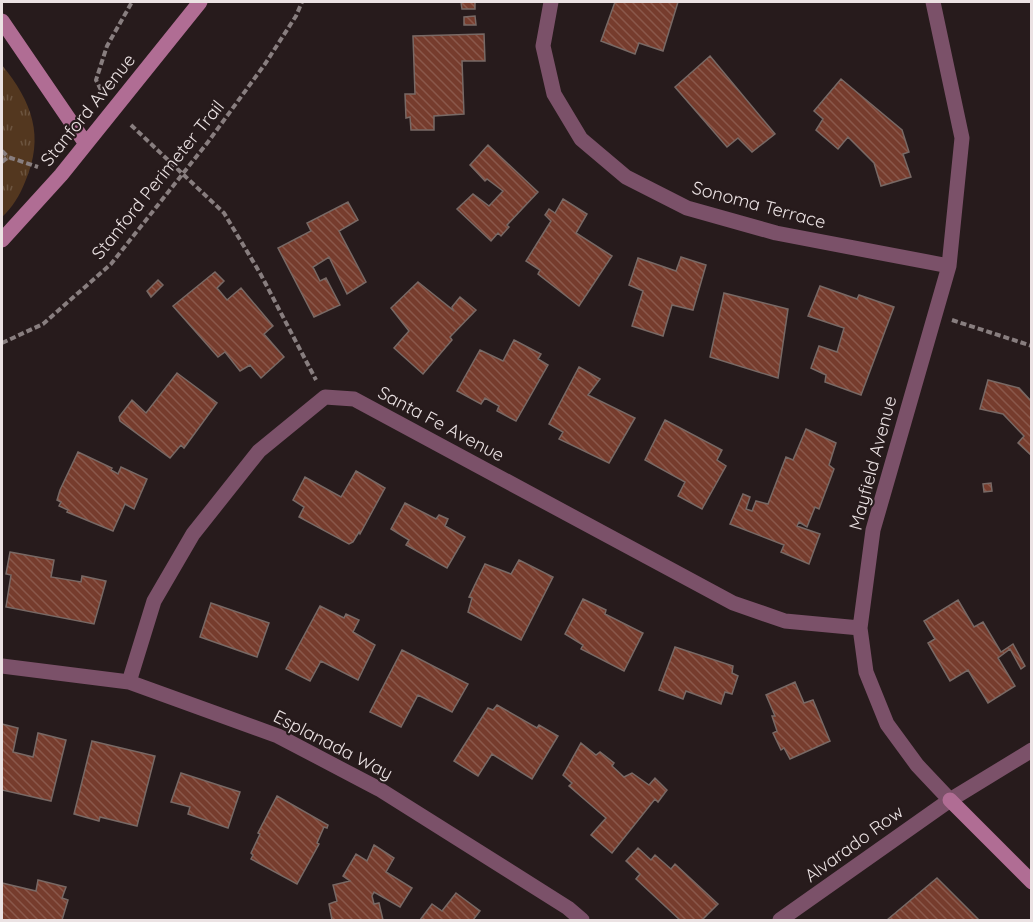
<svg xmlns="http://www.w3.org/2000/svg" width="1033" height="922" font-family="Quicksand,sans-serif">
<defs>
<pattern id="grass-tufts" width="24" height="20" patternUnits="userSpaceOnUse" patternTransform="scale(1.5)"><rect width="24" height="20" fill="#53371f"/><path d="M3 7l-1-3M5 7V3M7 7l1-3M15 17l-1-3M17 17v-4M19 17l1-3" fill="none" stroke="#6c543f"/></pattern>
<pattern id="building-back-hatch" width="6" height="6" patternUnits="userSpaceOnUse" patternTransform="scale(1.5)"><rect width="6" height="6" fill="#763c2d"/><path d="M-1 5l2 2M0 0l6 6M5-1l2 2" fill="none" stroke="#8a584b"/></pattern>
</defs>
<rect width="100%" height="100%" fill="#271b1c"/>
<path fill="url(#grass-tufts)" d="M 2,65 C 32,102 45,136 25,182 C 20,195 12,208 2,217 Z"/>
<path fill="url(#building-back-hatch)" stroke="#786965" stroke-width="1.5" d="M 461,2 L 475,2 L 475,9 L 462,9 Z
M 615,2 L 678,2 L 663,51 L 639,43 L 635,54 L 601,41 Z
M 475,16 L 476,25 L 464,25 L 464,17 Z
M 484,34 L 485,61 L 462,61 L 464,114 L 434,116 L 434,130 L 411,130 L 410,117 L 406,118 L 405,94 L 415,94 L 413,36 Z
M 710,56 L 775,134 L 752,152 L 738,138 L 727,147 L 675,87 Z
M 841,79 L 902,130 L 909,152 L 903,154 L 911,177 L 881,186 L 874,163 L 848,137 L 838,149 L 816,130 L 823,119 L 814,111 Z
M 488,145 L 538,192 L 507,225 L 509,227 L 501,236 L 498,233 L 491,241 L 457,209 L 473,194 L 489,206 L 503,191 L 487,179 L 485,181 L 470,165 Z
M 563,199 L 587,214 L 576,233 L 612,256 L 579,306 L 538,274 L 540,270 L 526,261 L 551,221 L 545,215 L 549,209 L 555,213 Z
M 348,202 L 358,220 L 339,231 L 366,282 L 347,294 L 329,257 L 313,267 L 320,281 L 326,278 L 340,305 L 314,317 L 278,248 L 311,231 L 307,223 Z
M 681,257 L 706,265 L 693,310 L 672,305 L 663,336 L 632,326 L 643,291 L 629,285 L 638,258 L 676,271 Z
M 215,272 L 224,281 L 217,288 L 227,300 L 241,288 L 273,326 L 264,334 L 284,357 L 261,378 L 250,365 L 240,371 L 225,352 L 218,357 L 173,306 Z
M 158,280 L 163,285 L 151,297 L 147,291 Z
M 418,282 L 453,310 L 452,307 L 460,297 L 476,310 L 450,337 L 452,340 L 423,374 L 394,348 L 409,331 L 391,308 Z
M 820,286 L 857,299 L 859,295 L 894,307 L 861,395 L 825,382 L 826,375 L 811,368 L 819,346 L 837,352 L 844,328 L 808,316 Z
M 724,293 L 788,309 L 778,378 L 710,357 Z
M 514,340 L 541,354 L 538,359 L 548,365 L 516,421 L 497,411 L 499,406 L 485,398 L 481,404 L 457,391 L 480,350 L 503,361 Z
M 579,367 L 600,379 L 588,395 L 635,418 L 609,463 L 559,439 L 563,432 L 549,424 Z
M 177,373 L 217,403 L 184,448 L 181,445 L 170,458 L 120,421 L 119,417 L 132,400 L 146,413 Z
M 988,380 L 1019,388 L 1032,402 L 1032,456 L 1018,443 L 1024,436 L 1003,414 L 980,409 Z
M 665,420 L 722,450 L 717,460 L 726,466 L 702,509 L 678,496 L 685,482 L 645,460 Z
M 806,429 L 836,443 L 829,465 L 834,469 L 819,509 L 815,507 L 807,527 L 799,522 L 797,526 L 820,534 L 809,564 L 781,552 L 784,545 L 730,524 L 743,494 L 750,497 L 746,509 L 752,511 L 756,501 L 768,504 L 786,457 L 793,460 Z
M 78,452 L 112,468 L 111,470 L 118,474 L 121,467 L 147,479 L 134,509 L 125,504 L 113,531 L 67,512 L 68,510 L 59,506 L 61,502 L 57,500 L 60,490 Z
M 356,471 L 385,488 L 360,534 L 359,532 L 353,542 L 349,544 L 299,517 L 304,507 L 293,500 L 305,477 L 341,497 Z
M 991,483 L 992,491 L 984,492 L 983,484 Z
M 405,503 L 436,519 L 439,515 L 448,519 L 445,526 L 465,537 L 447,568 L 406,545 L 409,540 L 391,529 Z
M 10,552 L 54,560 L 51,577 L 81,582 L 82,576 L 106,581 L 94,624 L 6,607 L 11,575 L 6,574 Z
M 519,560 L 553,577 L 521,640 L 468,612 L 472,598 L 469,597 L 485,564 L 511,574 Z
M 583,599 L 606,610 L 605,614 L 643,633 L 624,671 L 581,649 L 583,645 L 565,634 Z
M 958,600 L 974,627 L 983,622 L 1001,652 L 1013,644 L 1025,666 L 1021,669 L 1010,649 L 998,658 L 1015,686 L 988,703 L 968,670 L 950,681 L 928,643 L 935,639 L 924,621 Z
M 211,603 L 269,623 L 257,657 L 200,637 Z
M 320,606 L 344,618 L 346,614 L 359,620 L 353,632 L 375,645 L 358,680 L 321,661 L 310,681 L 286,669 Z
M 675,647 L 733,666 L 732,673 L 738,676 L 732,694 L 725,692 L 721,704 L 686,691 L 683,699 L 659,690 Z
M 402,650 L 468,684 L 452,712 L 418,695 L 401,727 L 370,712 Z
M 795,682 L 804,703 L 813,700 L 830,741 L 790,759 L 784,748 L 781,750 L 773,733 L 777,731 L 772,716 L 775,716 L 766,695 Z
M 497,705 L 537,728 L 539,725 L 558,736 L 532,779 L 492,754 L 478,776 L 454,761 L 488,708 L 493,710 Z
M 2,724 L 18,728 L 13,752 L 33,757 L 38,733 L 66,740 L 51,801 L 2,790 Z
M 92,741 L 155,756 L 137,826 L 100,817 L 99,821 L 74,814 Z
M 581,743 L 596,755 L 600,752 L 614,763 L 612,766 L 624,777 L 632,773 L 649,785 L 655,778 L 667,790 L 658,802 L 655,799 L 612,853 L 591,835 L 606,818 L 569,786 L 572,783 L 563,775 Z
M 181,773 L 240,792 L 228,828 L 188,814 L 190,807 L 171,802 Z
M 277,796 L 328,825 L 327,828 L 324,827 L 317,843 L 319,844 L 297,884 L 251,859 L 253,855 L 251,853 L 260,834 L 258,833 Z
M 374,845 L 394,858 L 386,872 L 412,888 L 400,907 L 374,892 L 372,896 L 374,904 L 379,903 L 383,920 L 332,920 L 329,904 L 337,901 L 333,885 L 350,881 L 343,876 L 356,854 L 367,861 Z
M 638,848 L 651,860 L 655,855 L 671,869 L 675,864 L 718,904 L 702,920 L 680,920 L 636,879 L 640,874 L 626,861 Z
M 937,878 L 979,920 L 887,920 Z
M 38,880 L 66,887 L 62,898 L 68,900 L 62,920 L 2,920 L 2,883 L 36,891 Z
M 456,893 L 480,911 L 473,920 L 420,920 L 432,904 L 442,911 Z"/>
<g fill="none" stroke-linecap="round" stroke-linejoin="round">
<path stroke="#887e7f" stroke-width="4" stroke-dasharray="6 3" stroke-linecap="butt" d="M 101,90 L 96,80 L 107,46 L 132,2
M 131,125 L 224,213 L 260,273 L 316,380
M 2,151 L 8,157
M 2,162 L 8,157 L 38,167
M 952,320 L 1032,346
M 2,343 L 43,324 L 111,264 L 208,142 L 265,64 L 296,16 L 302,2"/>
<path stroke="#7b5169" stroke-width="15" d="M 551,2 L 543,46 L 554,94 L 581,139 L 626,177 L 687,208 L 776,233 L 949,266
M 933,2 L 962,138 L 949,266 L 873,530 L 860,628 L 866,672 L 887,724 L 917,765 L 950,800
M 2,666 L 129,682 L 278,736 L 379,789 L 568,908 L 582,920
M 129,682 L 154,601 L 193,534 L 259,451 L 325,397 L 354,399 L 733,603 L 785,621 L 860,628
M 780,920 L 950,800 L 1032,750"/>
<path stroke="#b06d94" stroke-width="15" d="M 2,21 L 86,144
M 2,240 L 61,175 L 200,2
M 950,800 L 1032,882"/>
</g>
<g text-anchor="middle" stroke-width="4.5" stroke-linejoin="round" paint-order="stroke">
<g font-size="18" fill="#ebe2e3" stroke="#271b1c">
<text transform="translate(88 110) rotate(-51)" y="6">Stanford Avenue</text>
<text transform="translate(158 180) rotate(-51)" y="6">Stanford Perimeter Trail</text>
<text transform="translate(759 205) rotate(15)" y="6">Sonoma Terrace</text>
<text transform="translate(441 424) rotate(28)" y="6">Santa Fe Avenue</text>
<text transform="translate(873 463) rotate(-75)" y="6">Mayfield Avenue</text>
<text transform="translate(333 745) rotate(27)" y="6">Esplanada Way</text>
<text transform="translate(854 844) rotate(-36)" y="6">Alvarado Row</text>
</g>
</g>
<rect width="1033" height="922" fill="none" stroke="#ebe2e3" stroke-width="6"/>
</svg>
